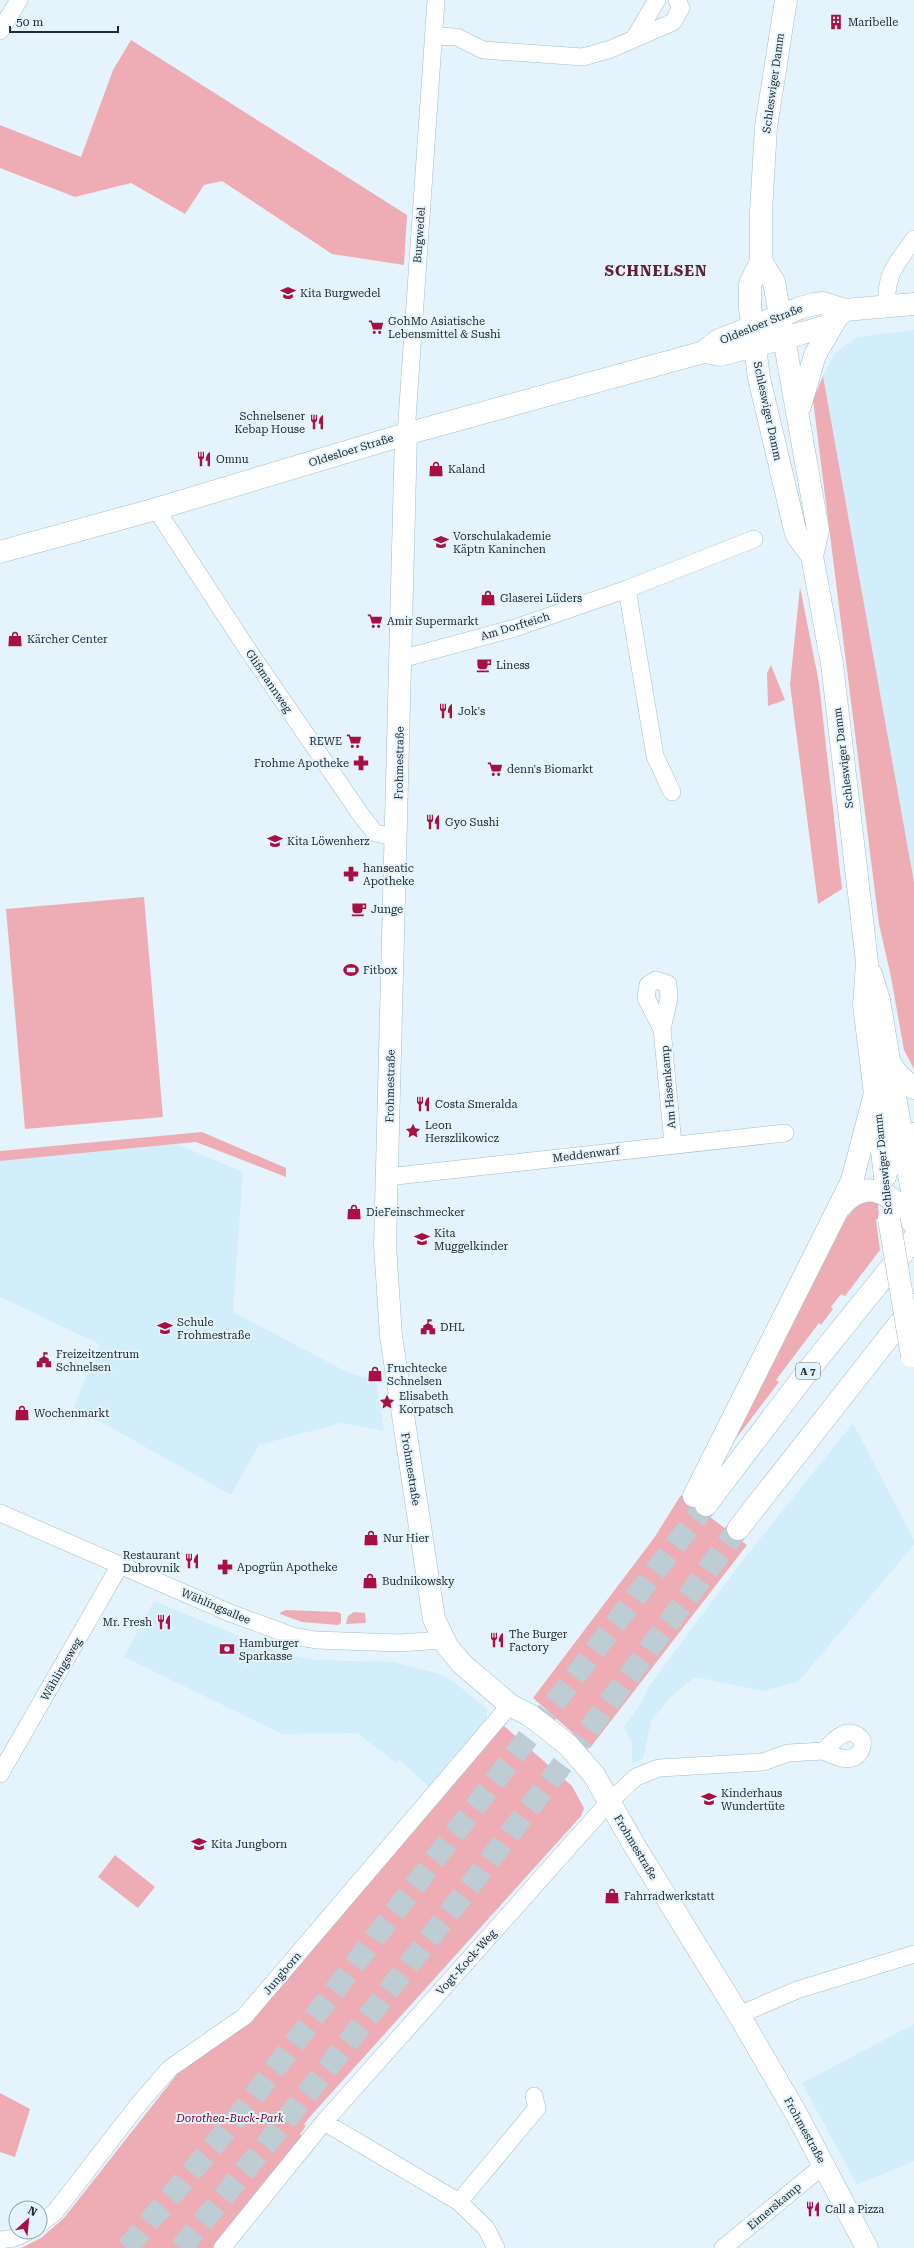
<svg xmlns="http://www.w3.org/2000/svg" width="914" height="2248" font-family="'Roboto Serif',serif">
<rect width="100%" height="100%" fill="#e5f4fc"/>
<path fill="#d3eefb" d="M 914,330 L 914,882 L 823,376 L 835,353 L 857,337 Z
M 177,1144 L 243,1172 L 233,1312 L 349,1373 L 376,1380 L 384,1431 L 341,1423 L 259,1445 L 231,1495 L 74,1407 L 99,1344 L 0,1297 L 0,1161 Z
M 853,1423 L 914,1540 L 914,1545 L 798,1682 L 762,1691 L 695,1677 L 670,1698 L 651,1721 L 643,1759 L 632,1764 L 632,1744 L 624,1727 L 643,1700 L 647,1689 L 739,1565 Z
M 154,1601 L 270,1649 L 292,1655 L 317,1660 L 394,1662 L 439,1674 L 454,1682 L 487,1709 L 487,1719 L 429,1787 L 399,1759 L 396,1763 L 357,1733 L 282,1734 L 124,1657 Z
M 914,2024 L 914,2161 L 857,2185 L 802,2083 Z"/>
<path fill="#eeadb5" d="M 131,40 L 407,215 L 404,265 L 332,254 L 222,181 L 204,185 L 185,214 L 131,183 L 75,197 L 0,168 L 0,125 L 81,157 L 113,70 Z
M 823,376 L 914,882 L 914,1069 L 904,1050 L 891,977 L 879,924 L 813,400 Z
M 800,587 L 819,683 L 842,889 L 818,904 L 790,684 Z
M 771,665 L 785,700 L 768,706 L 767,673 Z
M 144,897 L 163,1117 L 25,1129 L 6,909 Z
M 202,1132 L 286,1168 L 286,1177 L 196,1142 L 0,1161 L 0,1151 Z
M 870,1201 L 878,1204 L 879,1218 L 876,1220 L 880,1250 L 845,1296 L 841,1294 L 831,1307 L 833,1309 L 821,1325 L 819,1323 L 776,1380 L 779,1382 L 725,1453 L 846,1218 L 858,1205 Z
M 681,1495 L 747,1545 L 590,1748 L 533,1698 L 654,1538 Z
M 286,1610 L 338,1612 L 341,1614 L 341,1623 L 338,1625 L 302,1622 L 280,1614 L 281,1612 Z
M 354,1612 L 365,1613 L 366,1623 L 346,1624 L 348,1616 Z
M 503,1725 L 572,1786 L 584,1808 L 581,1816 L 308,2119 L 304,2124 L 306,2126 L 300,2134 L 303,2137 L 213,2248 L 21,2248 L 41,2238 L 64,2218 L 185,2064 L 245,2027 Z
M 115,1855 L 155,1887 L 138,1908 L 98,1877 Z
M 0,2093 L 30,2109 L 15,2157 L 0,2152 Z"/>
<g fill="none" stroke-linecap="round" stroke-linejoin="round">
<path stroke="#beccd3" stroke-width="22" stroke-dasharray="22 11" stroke-linecap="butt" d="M 127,2248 L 240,2114 L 706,1505
M 181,2248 C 375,2015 558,1773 738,1529"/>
<g stroke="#a3bcc8" stroke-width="18">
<path id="street" d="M 0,31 L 19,0
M 434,36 L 457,37 L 483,50 L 583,57 L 611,49 L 673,22 L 681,8 L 677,0
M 635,37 L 657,0
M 887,305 C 885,274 897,263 914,239
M 406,434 L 436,0
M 156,509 L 246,647 L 361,815 L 375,833 L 396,837
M 627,589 L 655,756 L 672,792
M 401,659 L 515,628 L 627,589 L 754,539
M 662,1029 L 646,998 L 648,985 L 656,980 L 668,984 L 669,998 L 662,1029 L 673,1144
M 387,1177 L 785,1133
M 0,1513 L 230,1613 L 293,1636 L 316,1640 L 399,1643 L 443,1640
M 0,1774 L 120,1565
M 739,2015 L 797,1990 L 914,1954
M 324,2122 L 459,2202 L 486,2228 L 496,2248
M 459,2202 L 537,2108 L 534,2096
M 40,2224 L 55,2212 L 138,2105 L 169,2069 L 245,2016 L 510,1705
M 0,2240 L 14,2238 L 27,2232
M 222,2248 L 324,2122 L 609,1802 L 636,1777 L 659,1768 L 763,1762 L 788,1753 L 824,1751 C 834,1740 849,1723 862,1740 C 863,1744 862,1748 860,1752 C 851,1765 834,1756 824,1751
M 723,2248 L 824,2165"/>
</g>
<g stroke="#a3bcc8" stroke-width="23">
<path id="secondary" d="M 786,0 L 766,127 L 761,211 L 761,261 L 750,284 L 750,308 L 759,378 L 796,534 L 812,556
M 761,261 L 774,282 L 818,530 L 812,556 L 832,664 L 867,962 L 864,1005 L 885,1176
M 706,352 L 720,355 L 803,333 L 827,326 L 845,310
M 800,406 L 815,355 L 836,319
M 406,434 L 385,1245 L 391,1336 L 434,1619 L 447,1646 L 462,1664 L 510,1705 L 531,1716 L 568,1745 L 594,1775 L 637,1850 L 739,2015 L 797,2115 L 867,2248
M 0,552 L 156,509 L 406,434 L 704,352 L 717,341 L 800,308 L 815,304 L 823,303 L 845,310 L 914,304
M 871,974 L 879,1000 L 903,1144"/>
</g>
<g stroke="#a3bcc8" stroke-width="23">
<path id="primary" d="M 903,1144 L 914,1200"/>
</g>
<g stroke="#a3bcc8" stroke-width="23">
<path id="highway" d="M 890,1064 L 900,1077 L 914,1088
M 885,1176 L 892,1158 L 914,1134
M 842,1205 C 869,1174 897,1198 914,1224
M 694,1496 L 852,1181 L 875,1093
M 706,1505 L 807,1372 L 914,1239
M 738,1529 L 914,1305"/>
</g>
<use href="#street" stroke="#fff" stroke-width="17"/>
<use href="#secondary" stroke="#fff" stroke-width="22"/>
<use href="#primary" stroke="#fff" stroke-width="22"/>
<use href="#highway" stroke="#fff" stroke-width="22"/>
<g stroke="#a3bcc8" stroke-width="23" stroke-linecap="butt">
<path id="primary-bridge" d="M 889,1219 L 912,1356"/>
</g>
<use href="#primary-bridge" stroke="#fff" stroke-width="22"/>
</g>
<defs>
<g id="building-bare" transform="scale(1.2)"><path d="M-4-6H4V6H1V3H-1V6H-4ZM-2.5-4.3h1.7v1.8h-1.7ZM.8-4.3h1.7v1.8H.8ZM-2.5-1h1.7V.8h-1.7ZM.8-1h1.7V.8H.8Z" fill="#a71042" stroke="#e5f4fc" stroke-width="2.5" paint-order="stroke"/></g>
<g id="school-bare" transform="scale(1.2)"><path d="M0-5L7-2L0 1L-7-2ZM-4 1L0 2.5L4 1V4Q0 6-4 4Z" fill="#a71042" stroke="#e5f4fc" stroke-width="2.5" paint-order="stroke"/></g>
<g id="supermarket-bare" transform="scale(1.2)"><path d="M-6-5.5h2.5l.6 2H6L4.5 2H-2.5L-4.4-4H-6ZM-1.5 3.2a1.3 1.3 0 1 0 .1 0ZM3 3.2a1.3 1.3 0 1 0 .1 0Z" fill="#a71042" stroke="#e5f4fc" stroke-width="2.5" paint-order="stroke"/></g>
<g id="restaurant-bare" transform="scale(1.2)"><path d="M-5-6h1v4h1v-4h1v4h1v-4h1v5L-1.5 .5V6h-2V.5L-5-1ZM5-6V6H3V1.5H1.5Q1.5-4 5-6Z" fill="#a71042" stroke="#e5f4fc" stroke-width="2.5" paint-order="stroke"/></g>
<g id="shop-bare" transform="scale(1.2)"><path d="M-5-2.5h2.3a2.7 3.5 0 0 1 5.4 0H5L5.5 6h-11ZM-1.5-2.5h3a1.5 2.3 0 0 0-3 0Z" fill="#a71042" stroke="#e5f4fc" stroke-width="2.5" paint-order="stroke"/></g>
<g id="cafe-bare" transform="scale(1.2)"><path d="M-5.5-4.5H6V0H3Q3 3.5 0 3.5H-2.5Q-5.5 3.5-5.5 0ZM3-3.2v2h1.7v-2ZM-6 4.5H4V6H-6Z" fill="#a71042" stroke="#e5f4fc" stroke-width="2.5" paint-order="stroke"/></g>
<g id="pharmacy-bare" transform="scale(1.2)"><path d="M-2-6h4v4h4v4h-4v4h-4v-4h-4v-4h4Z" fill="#a71042" stroke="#e5f4fc" stroke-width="2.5" paint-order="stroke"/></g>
<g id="stadium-bare" transform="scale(1.2)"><path d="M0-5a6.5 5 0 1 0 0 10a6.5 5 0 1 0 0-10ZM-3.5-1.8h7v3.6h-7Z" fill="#a71042" stroke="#e5f4fc" stroke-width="2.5" paint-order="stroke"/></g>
<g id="sight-bare" transform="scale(1.2)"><path d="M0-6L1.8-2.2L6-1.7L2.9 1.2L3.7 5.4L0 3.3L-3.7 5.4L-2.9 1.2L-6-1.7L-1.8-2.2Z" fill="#a71042" stroke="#e5f4fc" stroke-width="2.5" paint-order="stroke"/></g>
<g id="civic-bare" transform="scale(1.2)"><path d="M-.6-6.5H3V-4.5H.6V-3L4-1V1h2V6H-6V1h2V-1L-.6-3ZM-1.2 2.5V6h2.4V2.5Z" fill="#a71042" stroke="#e5f4fc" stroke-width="2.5" paint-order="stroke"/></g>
<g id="bank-bare" transform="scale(1.2)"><path d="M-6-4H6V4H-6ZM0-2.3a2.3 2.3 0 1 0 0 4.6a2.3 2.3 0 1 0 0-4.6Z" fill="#a71042" stroke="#e5f4fc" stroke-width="2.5" paint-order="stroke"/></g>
</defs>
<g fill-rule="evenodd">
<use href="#building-bare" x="836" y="22"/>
<use href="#school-bare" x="288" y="293"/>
<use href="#supermarket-bare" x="376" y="327"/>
<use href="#restaurant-bare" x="317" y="422"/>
<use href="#restaurant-bare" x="204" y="459"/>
<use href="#shop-bare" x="436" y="469"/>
<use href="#school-bare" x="441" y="542"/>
<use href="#shop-bare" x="488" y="598"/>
<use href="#supermarket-bare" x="375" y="621"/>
<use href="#shop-bare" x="15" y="639"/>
<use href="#cafe-bare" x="484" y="665"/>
<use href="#restaurant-bare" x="446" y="711"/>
<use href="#supermarket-bare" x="354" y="741"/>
<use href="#pharmacy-bare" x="361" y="763"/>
<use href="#supermarket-bare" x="495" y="769"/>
<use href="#restaurant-bare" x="433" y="822"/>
<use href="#school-bare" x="275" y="841"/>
<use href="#pharmacy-bare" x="351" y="874"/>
<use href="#cafe-bare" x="359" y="909"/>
<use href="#stadium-bare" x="351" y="970"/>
<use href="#restaurant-bare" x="423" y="1104"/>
<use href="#sight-bare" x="413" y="1131"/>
<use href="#shop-bare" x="354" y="1212"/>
<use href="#school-bare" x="422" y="1239"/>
<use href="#civic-bare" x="428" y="1327"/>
<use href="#school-bare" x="165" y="1328"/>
<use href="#civic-bare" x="44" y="1360"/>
<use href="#shop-bare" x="375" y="1374"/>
<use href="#sight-bare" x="387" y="1402"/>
<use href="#shop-bare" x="22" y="1413"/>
<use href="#shop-bare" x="371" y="1538"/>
<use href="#restaurant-bare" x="192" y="1561"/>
<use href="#pharmacy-bare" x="225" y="1567"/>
<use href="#shop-bare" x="370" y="1581"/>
<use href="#restaurant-bare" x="164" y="1622"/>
<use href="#restaurant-bare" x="497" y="1640"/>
<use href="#bank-bare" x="227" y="1649"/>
<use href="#school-bare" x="709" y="1799"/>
<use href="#school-bare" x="199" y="1844"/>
<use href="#shop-bare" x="612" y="1896"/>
<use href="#restaurant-bare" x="813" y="2209"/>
</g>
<g text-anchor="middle" stroke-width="4" stroke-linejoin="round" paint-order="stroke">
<rect fill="#e5f4fc" stroke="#5c676d" stroke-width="1" x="796" y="1363" width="24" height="16" rx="3"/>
<g font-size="10" font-weight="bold" fill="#222b30">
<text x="808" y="1375">A 7</text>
</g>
<g font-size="11" fill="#222b30" stroke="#e5f4fc" text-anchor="start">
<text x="848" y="26">Maribelle</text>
<text x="300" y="297">Kita Burgwedel</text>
<text x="388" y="325">GohMo Asiatische<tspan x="388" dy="13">Lebensmittel &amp; Sushi</tspan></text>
<text x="305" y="420" text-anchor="end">Schnelsener<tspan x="305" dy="13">Kebap House</tspan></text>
<text x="216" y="463">Omnu</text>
<text x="448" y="473">Kaland</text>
<text x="453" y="540">Vorschulakademie<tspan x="453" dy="13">Käptn Kaninchen</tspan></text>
<text x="500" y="602">Glaserei Lüders</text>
<text x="387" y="625">Amir Supermarkt</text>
<text x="27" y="643">Kärcher Center</text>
<text x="496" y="669">Liness</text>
<text x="458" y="715">Jok's</text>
<text x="342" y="745" text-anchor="end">REWE</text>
<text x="349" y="767" text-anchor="end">Frohme Apotheke</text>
<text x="507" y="773">denn's Biomarkt</text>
<text x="445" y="826">Gyo Sushi</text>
<text x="287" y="845">Kita Löwenherz</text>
<text x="363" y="872">hanseatic<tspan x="363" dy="13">Apotheke</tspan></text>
<text x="371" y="913">Junge</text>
<text x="363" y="974">Fitbox</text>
<text x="435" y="1108">Costa Smeralda</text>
<text x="425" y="1129">Leon<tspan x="425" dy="13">Herszlikowicz</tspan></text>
<text x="366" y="1216">DieFeinschmecker</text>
<text x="434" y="1237">Kita<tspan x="434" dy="13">Muggelkinder</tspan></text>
<text x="177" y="1326">Schule<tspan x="177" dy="13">Frohmestraße</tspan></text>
<text x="440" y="1331">DHL</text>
<text x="56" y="1358">Freizeitzentrum<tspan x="56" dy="13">Schnelsen</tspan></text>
<text x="387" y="1372">Fruchtecke<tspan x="387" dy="13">Schnelsen</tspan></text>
<text x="399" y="1400">Elisabeth<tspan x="399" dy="13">Korpatsch</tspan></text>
<text x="34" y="1417">Wochenmarkt</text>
<text x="383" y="1542">Nur Hier</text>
<text x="180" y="1559" text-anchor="end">Restaurant<tspan x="180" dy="13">Dubrovnik</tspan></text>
<text x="237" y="1571">Apogrün Apotheke</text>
<text x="382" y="1585">Budnikowsky</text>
<text x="152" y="1626" text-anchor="end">Mr. Fresh</text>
<text x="509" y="1638">The Burger<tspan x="509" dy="13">Factory</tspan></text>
<text x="239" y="1647">Hamburger<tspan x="239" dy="13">Sparkasse</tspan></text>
<text x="721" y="1797">Kinderhaus<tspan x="721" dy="13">Wundertüte</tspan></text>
<text x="211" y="1848">Kita Jungborn</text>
<text x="624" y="1900">Fahrradwerkstatt</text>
<text x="825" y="2213">Call a Pizza</text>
</g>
<g font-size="11" fill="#222b30" stroke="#e5f4fc">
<text transform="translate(773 83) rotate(-82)" y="4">Schleswiger Damm</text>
<text transform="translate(419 235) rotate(-86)" y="4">Burgwedel</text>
<text transform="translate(761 324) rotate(-22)" y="4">Oldesloer Straße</text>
<text transform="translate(768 411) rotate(78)" y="4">Schleswiger Damm</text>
<text transform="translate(351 450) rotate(-17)" y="4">Oldesloer Straße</text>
<text transform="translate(515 626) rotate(-17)" y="4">Am Dorfteich</text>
<text transform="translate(269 681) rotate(56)" y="4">Glißmannweg</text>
<text transform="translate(843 758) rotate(-97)" y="4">Schleswiger Damm</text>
<text transform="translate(399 763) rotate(-89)" y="4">Frohmestraße</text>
<text transform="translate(390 1086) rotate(-89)" y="4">Frohmestraße</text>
<text transform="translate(668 1087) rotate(-95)" y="4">Am Hasenkamp</text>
<text transform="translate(586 1154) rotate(-7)" y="4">Meddenwarf</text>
<text transform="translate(883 1164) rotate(-96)" y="4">Schleswiger Damm</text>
<text transform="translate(411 1469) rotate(81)" y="4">Frohmestraße</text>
<text transform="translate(216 1606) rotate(23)" y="4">Wählingsallee</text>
<text transform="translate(61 1669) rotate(-60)" y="4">Wählingsweg</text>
<text transform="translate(636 1847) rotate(59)" y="4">Frohmestraße</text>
<text transform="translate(466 1962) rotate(-48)" y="4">Vogt-Kock-Weg</text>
<text transform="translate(282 1973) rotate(-50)" y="4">Jungborn</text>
<text transform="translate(805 2130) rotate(61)" y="4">Frohmestraße</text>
<text transform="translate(774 2206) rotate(-40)" y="4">Eimerskamp</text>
</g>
<g font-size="11" font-style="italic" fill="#78032d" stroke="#e5f4fc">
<text x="230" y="2122">Dorothea-Buck-Park</text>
</g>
<g font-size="15" font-weight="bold" letter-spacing="1" fill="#65202f" stroke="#e5f4fc">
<text x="656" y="276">SCHNELSEN</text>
</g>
</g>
<g transform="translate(28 2220) rotate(27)"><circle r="19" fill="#e5f4fc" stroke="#97a4aa"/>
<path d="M0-3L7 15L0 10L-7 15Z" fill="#a71042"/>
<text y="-6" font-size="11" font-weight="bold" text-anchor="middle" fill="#222b30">N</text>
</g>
<path d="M10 26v6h108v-6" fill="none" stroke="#222b30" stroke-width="2"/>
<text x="16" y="26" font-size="12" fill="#222b30" stroke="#e5f4fc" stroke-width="3" paint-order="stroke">50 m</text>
</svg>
